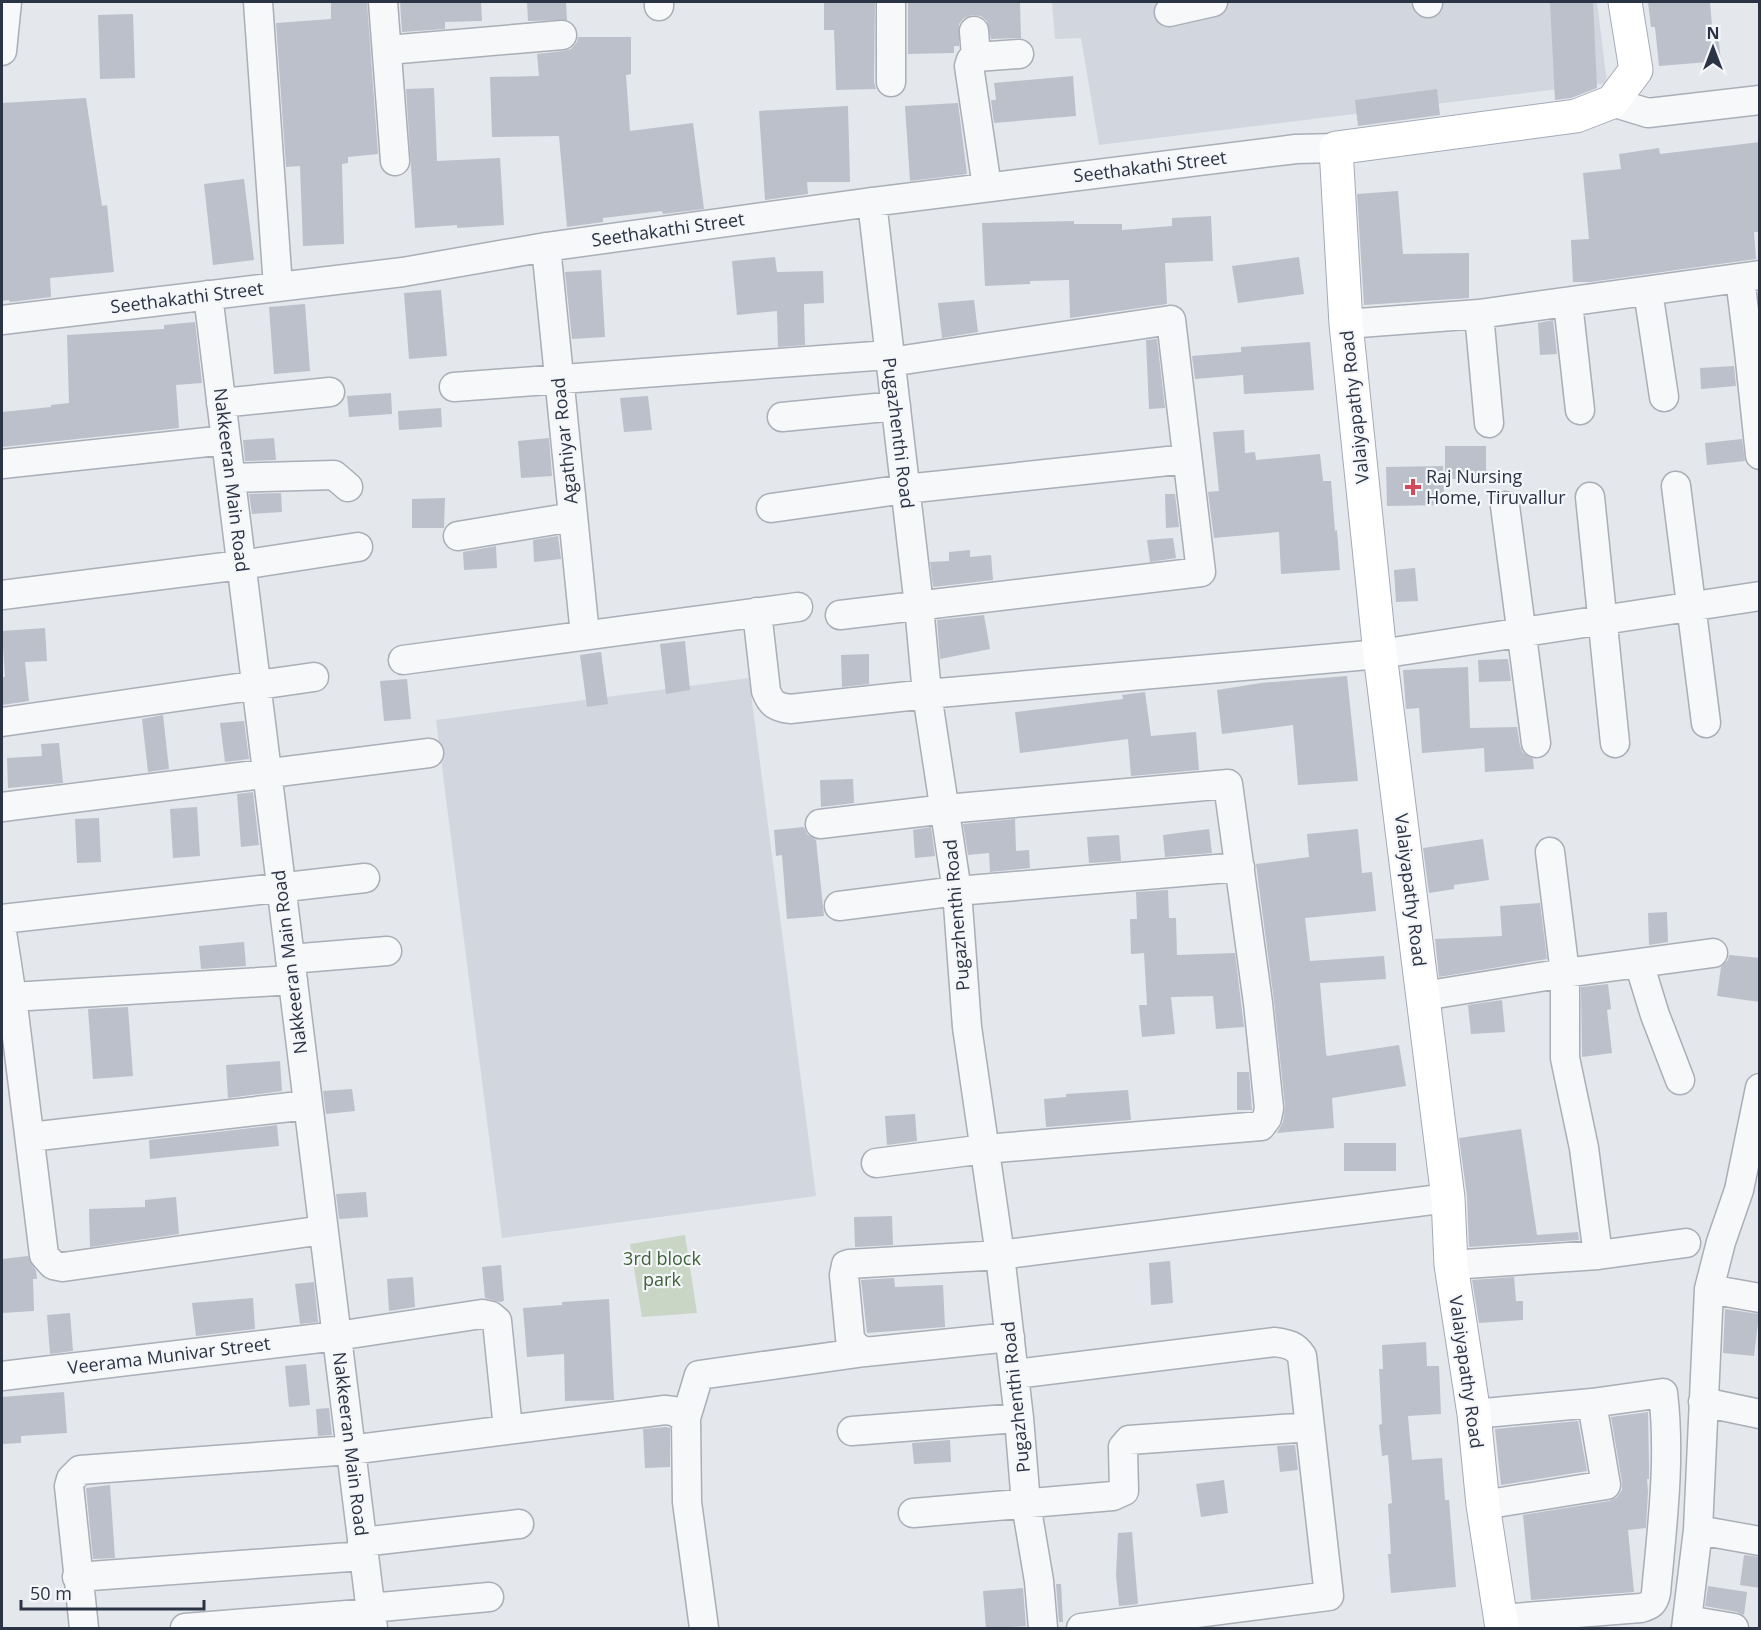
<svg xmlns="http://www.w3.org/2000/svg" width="1761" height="1630" font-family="'Open Sans',sans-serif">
<rect width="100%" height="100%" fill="#e4e7ec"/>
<path fill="#d2d6de" d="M 1052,2 L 1597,2 L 1607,83 L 1099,145 L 1081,38 L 1055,39 Z
M 749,678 L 816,1196 L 502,1238 L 436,720 Z"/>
<path fill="#c9d6c5" d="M 685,1235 L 697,1313 L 642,1317 L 630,1244 Z"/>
<path fill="#bbc0ca" d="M 331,2 L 367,2 L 378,154 L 348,157 L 348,163 L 342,164 L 344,244 L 303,246 L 300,166 L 286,167 L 276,23 L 331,19 Z
M 400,2 L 481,2 L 482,21 L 445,22 L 445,29 L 402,32 Z
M 527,2 L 566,2 L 567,20 L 528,21 Z
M 824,2 L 875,2 L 874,82 L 876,89 L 836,90 L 834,30 L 824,30 Z
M 908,2 L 1020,2 L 1021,38 L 991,39 L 987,21 L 981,16 L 972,15 L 964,18 L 959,24 L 959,46 L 954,46 L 954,53 L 908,54 Z
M 1550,2 L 1593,2 L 1597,88 L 1571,98 L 1555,100 Z
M 1648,2 L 1710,2 L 1712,26 L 1717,26 L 1721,61 L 1659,66 L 1655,27 L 1651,27 Z
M 133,14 L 135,78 L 100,79 L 98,15 Z
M 578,37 L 631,37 L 631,74 L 626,75 L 630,131 L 693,123 L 704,209 L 663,214 L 662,211 L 603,218 L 603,222 L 567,227 L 559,136 L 492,137 L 490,77 L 539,76 L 537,54 L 563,51 L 571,49 L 577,42 Z
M 1073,76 L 1076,116 L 994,123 L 991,100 L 996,100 L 994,83 Z
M 434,88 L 437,161 L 500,158 L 504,225 L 457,228 L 457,225 L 415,228 L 406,89 Z
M 1437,89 L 1440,115 L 1358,126 L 1355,100 Z
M 86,98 L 102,206 L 107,205 L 114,272 L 50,278 L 51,297 L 10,302 L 9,300 L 2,301 L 2,103 Z
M 958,103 L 967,174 L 910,181 L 905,106 Z
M 848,106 L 850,182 L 807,182 L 808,194 L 765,200 L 759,111 Z
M 1760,142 L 1760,232 L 1754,232 L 1756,259 L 1590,282 L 1573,282 L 1571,240 L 1589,239 L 1583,173 L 1621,169 L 1619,154 L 1659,148 L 1660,154 Z
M 244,179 L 254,260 L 213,265 L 204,184 Z
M 1398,191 L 1403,254 L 1469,253 L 1469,298 L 1364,305 L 1357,194 Z
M 1211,216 L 1213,261 L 1165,263 L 1167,304 L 1070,318 L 1069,280 L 1030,281 L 1030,284 L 985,286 L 982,223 L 1074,221 L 1074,224 L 1122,224 L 1122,230 L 1172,226 L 1172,218 Z
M 775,257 L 777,272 L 823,271 L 824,303 L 804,304 L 805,345 L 778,347 L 777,311 L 737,315 L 732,261 Z
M 1299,257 L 1304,294 L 1238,303 L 1232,266 Z
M 601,270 L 605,337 L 572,339 L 565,272 Z
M 441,290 L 447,356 L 409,359 L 404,293 Z
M 974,300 L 978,332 L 942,338 L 938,303 Z
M 305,304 L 310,371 L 274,374 L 269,307 Z
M 1553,320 L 1557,354 L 1540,355 L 1538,323 Z
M 195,322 L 202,383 L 176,385 L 179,428 L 2,447 L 2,412 L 51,407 L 51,405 L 69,403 L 67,335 L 164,329 L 164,325 Z
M 1157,339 L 1165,408 L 1149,409 L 1146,340 Z
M 1310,342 L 1314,390 L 1244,394 L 1243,375 L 1195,379 L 1192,356 L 1241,352 L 1241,347 Z
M 1734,366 L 1736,386 L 1701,389 L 1700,368 Z
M 391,393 L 392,414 L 349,417 L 347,396 Z
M 648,396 L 652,430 L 624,432 L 620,398 Z
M 441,408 L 442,427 L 399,430 L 398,411 Z
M 1244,430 L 1245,453 L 1255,452 L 1256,460 L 1320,454 L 1323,481 L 1331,481 L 1335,531 L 1337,530 L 1340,570 L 1281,574 L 1279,532 L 1214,538 L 1208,492 L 1219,491 L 1213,432 Z
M 274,438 L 276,460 L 245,461 L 243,440 Z
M 549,438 L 552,476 L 521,478 L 518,441 Z
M 1742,439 L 1745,461 L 1707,465 L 1705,443 Z
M 1445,446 L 1486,446 L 1486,479 L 1445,479 Z
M 1443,466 L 1444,505 L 1387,506 L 1386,467 Z
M 281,493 L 282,512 L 252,514 L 249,494 Z
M 1165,494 L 1175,494 L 1179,527 L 1166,528 Z
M 445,498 L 444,528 L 412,528 L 412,499 Z
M 558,536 L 561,559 L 534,562 L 533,540 Z
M 1173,538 L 1176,558 L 1150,562 L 1147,540 Z
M 496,546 L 497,568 L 464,570 L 463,552 Z
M 970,550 L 970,557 L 991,555 L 993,580 L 933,587 L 930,562 L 949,561 L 949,552 Z
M 1415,568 L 1418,601 L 1396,602 L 1394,570 Z
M 984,615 L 990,649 L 940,659 L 937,620 Z
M 45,628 L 47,661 L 25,662 L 29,701 L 2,705 L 2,677 L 5,677 L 2,631 Z
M 685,641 L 690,690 L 666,694 L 660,644 Z
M 601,652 L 608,704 L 587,707 L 580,655 Z
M 869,654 L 869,684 L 842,687 L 841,655 Z
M 1508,659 L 1511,681 L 1479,682 L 1478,660 Z
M 1468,667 L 1470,728 L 1517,727 L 1520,746 L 1523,753 L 1533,759 L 1534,769 L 1485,772 L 1484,748 L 1422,753 L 1419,708 L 1406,709 L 1403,670 Z
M 1347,676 L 1358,781 L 1298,785 L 1293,725 L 1222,734 L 1217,690 L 1261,683 Z
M 407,679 L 411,719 L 384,721 L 380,681 Z
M 1145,692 L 1151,736 L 1196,732 L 1199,770 L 1131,776 L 1128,739 L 1020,753 L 1015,712 L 1123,699 L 1122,695 Z
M 163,715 L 169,769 L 148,772 L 142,719 Z
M 244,721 L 249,759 L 225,762 L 220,723 Z
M 59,743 L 63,783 L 8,788 L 7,758 L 42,756 L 41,744 Z
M 853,779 L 854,803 L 821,807 L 820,780 Z
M 253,792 L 259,845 L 241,847 L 237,794 Z
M 197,807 L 200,856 L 173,858 L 170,809 Z
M 99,818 L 101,862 L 77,863 L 75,819 Z
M 1015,819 L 1016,851 L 1029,850 L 1030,868 L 990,872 L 989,853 L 968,855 L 963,824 Z
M 804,827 L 807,834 L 816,840 L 824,916 L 787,919 L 782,855 L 776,856 L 774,830 Z
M 931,827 L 935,856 L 915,858 L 913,830 Z
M 1209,829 L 1212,853 L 1165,857 L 1163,835 Z
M 1358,829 L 1362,873 L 1372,872 L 1376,911 L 1305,918 L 1310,961 L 1384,956 L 1386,979 L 1320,983 L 1326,1053 L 1327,1056 L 1399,1045 L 1406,1086 L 1332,1098 L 1334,1128 L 1277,1133 L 1283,1122 L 1285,1106 L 1274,1001 L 1256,864 L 1309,857 L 1307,834 Z
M 1119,835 L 1121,861 L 1089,863 L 1087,837 Z
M 1483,839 L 1489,880 L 1454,885 L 1454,889 L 1429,893 L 1423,848 Z
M 1168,890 L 1169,918 L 1176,918 L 1177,955 L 1235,953 L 1244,1027 L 1216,1029 L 1213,996 L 1171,997 L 1175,1034 L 1142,1037 L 1139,1005 L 1147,1005 L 1144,953 L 1131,954 L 1130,919 L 1137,919 L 1136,892 Z
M 1540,903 L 1547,959 L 1439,977 L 1435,939 L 1502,936 L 1500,906 Z
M 1667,912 L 1668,942 L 1649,945 L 1648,913 Z
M 244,942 L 246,966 L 201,969 L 199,946 Z
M 1729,955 L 1760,958 L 1760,1002 L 1717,996 L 1721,967 L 1728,960 Z
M 1608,984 L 1611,1009 L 1607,1010 L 1612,1053 L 1582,1057 L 1581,987 Z
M 1502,1000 L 1505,1032 L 1471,1034 L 1468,1005 Z
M 128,1007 L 133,1076 L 93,1079 L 88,1009 Z
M 280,1061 L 282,1091 L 228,1098 L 226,1065 Z
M 1237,1072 L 1249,1072 L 1252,1110 L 1237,1110 Z
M 352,1089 L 355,1111 L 326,1114 L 323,1091 Z
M 1128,1090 L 1131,1120 L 1046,1127 L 1044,1099 L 1066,1097 L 1066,1094 Z
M 915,1114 L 917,1141 L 887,1145 L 885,1116 Z
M 277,1125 L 279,1146 L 150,1159 L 149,1140 Z
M 1521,1129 L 1537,1235 L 1578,1232 L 1579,1240 L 1469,1247 L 1467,1196 L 1459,1138 Z
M 1344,1143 L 1396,1143 L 1396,1171 L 1344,1171 Z
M 366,1192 L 368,1217 L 339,1219 L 336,1194 Z
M 176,1197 L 179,1234 L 90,1247 L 89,1209 L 145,1207 L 145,1200 Z
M 892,1216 L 893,1245 L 855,1247 L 854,1217 Z
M 28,1256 L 36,1271 L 37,1279 L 33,1279 L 34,1311 L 2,1313 L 2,1259 Z
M 1170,1261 L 1173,1303 L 1151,1305 L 1149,1263 Z
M 501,1265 L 504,1301 L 499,1302 L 485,1298 L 482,1267 Z
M 413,1277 L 415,1307 L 389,1311 L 387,1279 Z
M 1514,1277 L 1516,1301 L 1523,1301 L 1523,1320 L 1479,1323 L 1472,1280 Z
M 894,1278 L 895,1287 L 943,1285 L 945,1327 L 867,1333 L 861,1280 Z
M 314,1282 L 318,1322 L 300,1324 L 295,1284 Z
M 253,1298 L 255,1329 L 196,1336 L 192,1303 Z
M 609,1299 L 614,1400 L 565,1401 L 564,1354 L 527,1357 L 523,1308 L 562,1305 L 562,1302 Z
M 1725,1309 L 1759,1314 L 1754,1356 L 1723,1353 Z
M 70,1313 L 73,1351 L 50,1354 L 47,1315 Z
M 1426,1342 L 1427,1366 L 1439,1366 L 1441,1414 L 1408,1416 L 1412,1460 L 1442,1458 L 1445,1500 L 1449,1500 L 1456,1587 L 1391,1593 L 1388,1554 L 1391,1554 L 1388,1504 L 1392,1503 L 1388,1455 L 1382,1456 L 1379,1425 L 1382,1424 L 1379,1369 L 1383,1369 L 1382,1345 Z
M 306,1364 L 310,1405 L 289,1407 L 285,1366 Z
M 64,1392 L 67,1433 L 21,1436 L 21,1443 L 2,1444 L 2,1397 Z
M 329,1408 L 332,1435 L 318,1436 L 316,1409 Z
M 1648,1412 L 1649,1467 L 1649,1479 L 1647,1479 L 1648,1491 L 1646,1528 L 1628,1530 L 1634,1592 L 1531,1600 L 1523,1515 L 1609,1501 L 1617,1497 L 1622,1490 L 1622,1482 L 1611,1417 Z
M 1578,1421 L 1587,1471 L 1501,1485 L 1495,1429 Z
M 665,1427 L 670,1428 L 670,1467 L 645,1468 L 643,1429 Z
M 950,1440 L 951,1462 L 914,1464 L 912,1443 Z
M 1295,1445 L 1298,1470 L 1280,1472 L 1277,1446 Z
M 1224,1480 L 1228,1513 L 1201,1517 L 1196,1484 Z
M 110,1485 L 115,1558 L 93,1559 L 86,1488 Z
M 1132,1532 L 1138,1604 L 1119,1606 L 1116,1575 L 1118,1533 Z
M 1744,1555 L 1760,1557 L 1760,1588 L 1740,1585 Z
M 1056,1584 L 1061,1584 L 1063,1622 L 1059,1622 Z
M 1708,1586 L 1747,1592 L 1744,1615 L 1737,1612 L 1705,1606 Z
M 1023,1588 L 1026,1626 L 986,1629 L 983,1591 Z"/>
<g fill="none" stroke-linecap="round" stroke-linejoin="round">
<g stroke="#a9aeb7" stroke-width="31">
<path id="minor" d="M 258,2 L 278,287
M 383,2 L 395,161
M 659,2 L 659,6
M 1427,2 L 1428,3
M 1169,12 L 1213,2
M 974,31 L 976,57
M 388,50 L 562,35
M 2,51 L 7,2
M 891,82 L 891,2
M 1612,102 L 1648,113 L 1760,100
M 987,187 L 969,66 L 971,60 L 976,57 L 1019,54
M 872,202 L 919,606 L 927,694 L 957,891 L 967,1027 L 1000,1255 L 1019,1418 L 1026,1504 L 1039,1581 L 1043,1628
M 546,247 L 585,635
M 1740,278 L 1749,351 L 1760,455
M 1648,291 L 1664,397
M 208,295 L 373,1628
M 1568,303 L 1580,410
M 1479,314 L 1489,423
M 2,320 L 403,272 L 546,247 L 872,202 L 1296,149 L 1336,148
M 1346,324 L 1479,314 L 1760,275
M 454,387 L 888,355
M 221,403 L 330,392
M 782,417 L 896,406
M 2,464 L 226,440
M 231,478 L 334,475 L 348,487
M 1676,486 L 1706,723
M 1590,497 L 1615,743
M 1505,506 L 1536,743
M 771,508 L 905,489 L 1187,459
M 458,536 L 573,517
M 2,595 L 241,565 L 358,547
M 757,612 L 766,691 C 771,704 776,707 790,709 L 927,694 L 1380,654 L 1760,596
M 840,615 L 1201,572 L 1171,320 L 890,362
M 403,660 L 798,607
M 2,722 L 314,677
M 2,807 L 429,753
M 820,824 L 946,809 L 1228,784 L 1258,1003 L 1269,1108 L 1267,1118 L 1261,1126 L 985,1149 L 876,1163
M 1550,852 L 1565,973 L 1565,1058 L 1584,1148 L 1598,1255
M 839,906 L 957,891 L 1240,867
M 2,919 L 365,878
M 2,932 L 12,997 L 44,1255 L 53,1265 L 63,1267 L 323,1230
M 290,959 L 387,951
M 1639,963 L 1655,1015 L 1680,1080
M 1423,996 L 1565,973 L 1713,953
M 12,997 L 293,980
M 30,1137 L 308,1105
M 1451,1265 L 1598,1255 L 1686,1243
M 1709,1289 L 1760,1298
M 865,1352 L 855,1346 L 850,1338 L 844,1275 L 846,1265 L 849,1264 L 1000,1255 L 1448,1198
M 1015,1374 L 1275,1342 C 1288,1344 1295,1345 1302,1356 L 1329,1596 L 1081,1628
M 2,1376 L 337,1336 L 482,1314 L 491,1316 L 497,1321 L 508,1429
M 1703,1402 L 1760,1414
M 1474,1414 L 1592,1403 L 1663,1393 C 1671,1459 1662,1527 1656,1593 C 1654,1603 1651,1605 1641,1608 L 1500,1619
M 686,1418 L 699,1375 L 865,1352 L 1010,1337
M 852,1431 L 1019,1418
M 1483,1505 L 1606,1485 L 1592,1403
M 913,1513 L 1113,1496 L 1124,1491 L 1123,1447 L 1129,1440 L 1310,1427
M 1698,1530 L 1760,1541
M 362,1542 L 519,1524
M 77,1577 L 363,1556
M 370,1608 L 489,1597
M 1687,1620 L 1734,1628
M 84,1628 L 69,1486 L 71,1479 L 80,1470 L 350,1450 L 665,1410 L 673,1411 L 686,1418 L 687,1502 L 704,1628
M 185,1628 L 371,1613
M 1686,1628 L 1698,1530 L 1709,1289 L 1721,1242 L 1739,1190 L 1760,1088"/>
</g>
<g stroke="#a3abb8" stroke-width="35">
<path id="major" d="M 1502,1628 L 1483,1505 L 1474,1414 L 1451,1265 L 1448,1198 L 1380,654 L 1346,324 L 1336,148 L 1576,116 L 1612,102 L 1636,70 L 1625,2"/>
</g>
<use href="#minor" stroke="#f7f8fa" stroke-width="28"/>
<use href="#major" stroke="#fff" stroke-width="33"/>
</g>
<path fill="#d1495b" stroke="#f4f6f9" stroke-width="2" d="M1410 478h6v6h6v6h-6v6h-6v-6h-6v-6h6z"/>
<g text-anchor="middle" stroke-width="4.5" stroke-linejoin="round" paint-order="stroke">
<g font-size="18" fill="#2b3445" stroke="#f4f6f9">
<text transform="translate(1150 167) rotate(-7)" y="6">Seethakathi Street</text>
<text transform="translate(668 230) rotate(-8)" y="6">Seethakathi Street</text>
<text transform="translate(187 298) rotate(-7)" y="6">Seethakathi Street</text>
<text transform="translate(1355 407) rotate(-96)" y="6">Valaiyapathy Road</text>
<text transform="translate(898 433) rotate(83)" y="6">Pugazhenthi Road</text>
<text transform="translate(565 441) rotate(-96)" y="6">Agathiyar Road</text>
<text transform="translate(231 480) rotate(83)" y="6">Nakkeeran Main Road</text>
<text transform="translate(1410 890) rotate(83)" y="6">Valaiyapathy Road</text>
<text transform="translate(957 915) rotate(-95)" y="6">Pugazhenthi Road</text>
<text transform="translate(290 962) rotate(-97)" y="6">Nakkeeran Main Road</text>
<text transform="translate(169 1356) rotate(-7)" y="6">Veerama Munivar Street</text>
<text transform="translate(1466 1372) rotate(82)" y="6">Valaiyapathy Road</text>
<text transform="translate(1016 1397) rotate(-96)" y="6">Pugazhenthi Road</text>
<text transform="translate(350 1444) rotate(83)" y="6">Nakkeeran Main Road</text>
</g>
<g font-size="18" fill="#2b3445" stroke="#f4f6f9" text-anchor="start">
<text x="1426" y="483">Raj Nursing<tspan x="1426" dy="21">Home, Tiruvallur</tspan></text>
</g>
<g font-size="18" fill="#3f6138" stroke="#f4f6f9">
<text x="662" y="1265">3rd block<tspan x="662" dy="21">park</tspan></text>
</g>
</g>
<rect width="1761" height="1630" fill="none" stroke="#2b3445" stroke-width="6"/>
<g transform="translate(1713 48)" stroke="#f4f6f9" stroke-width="4.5" paint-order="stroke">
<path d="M0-4.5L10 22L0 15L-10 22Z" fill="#2b3445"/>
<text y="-9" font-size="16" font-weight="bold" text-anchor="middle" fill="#2b3445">N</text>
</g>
<path d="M21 1600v9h183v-9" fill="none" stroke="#2b3445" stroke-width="3"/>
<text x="30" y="1600" font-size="18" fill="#2b3445" stroke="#f4f6f9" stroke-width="4.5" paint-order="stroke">50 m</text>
</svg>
